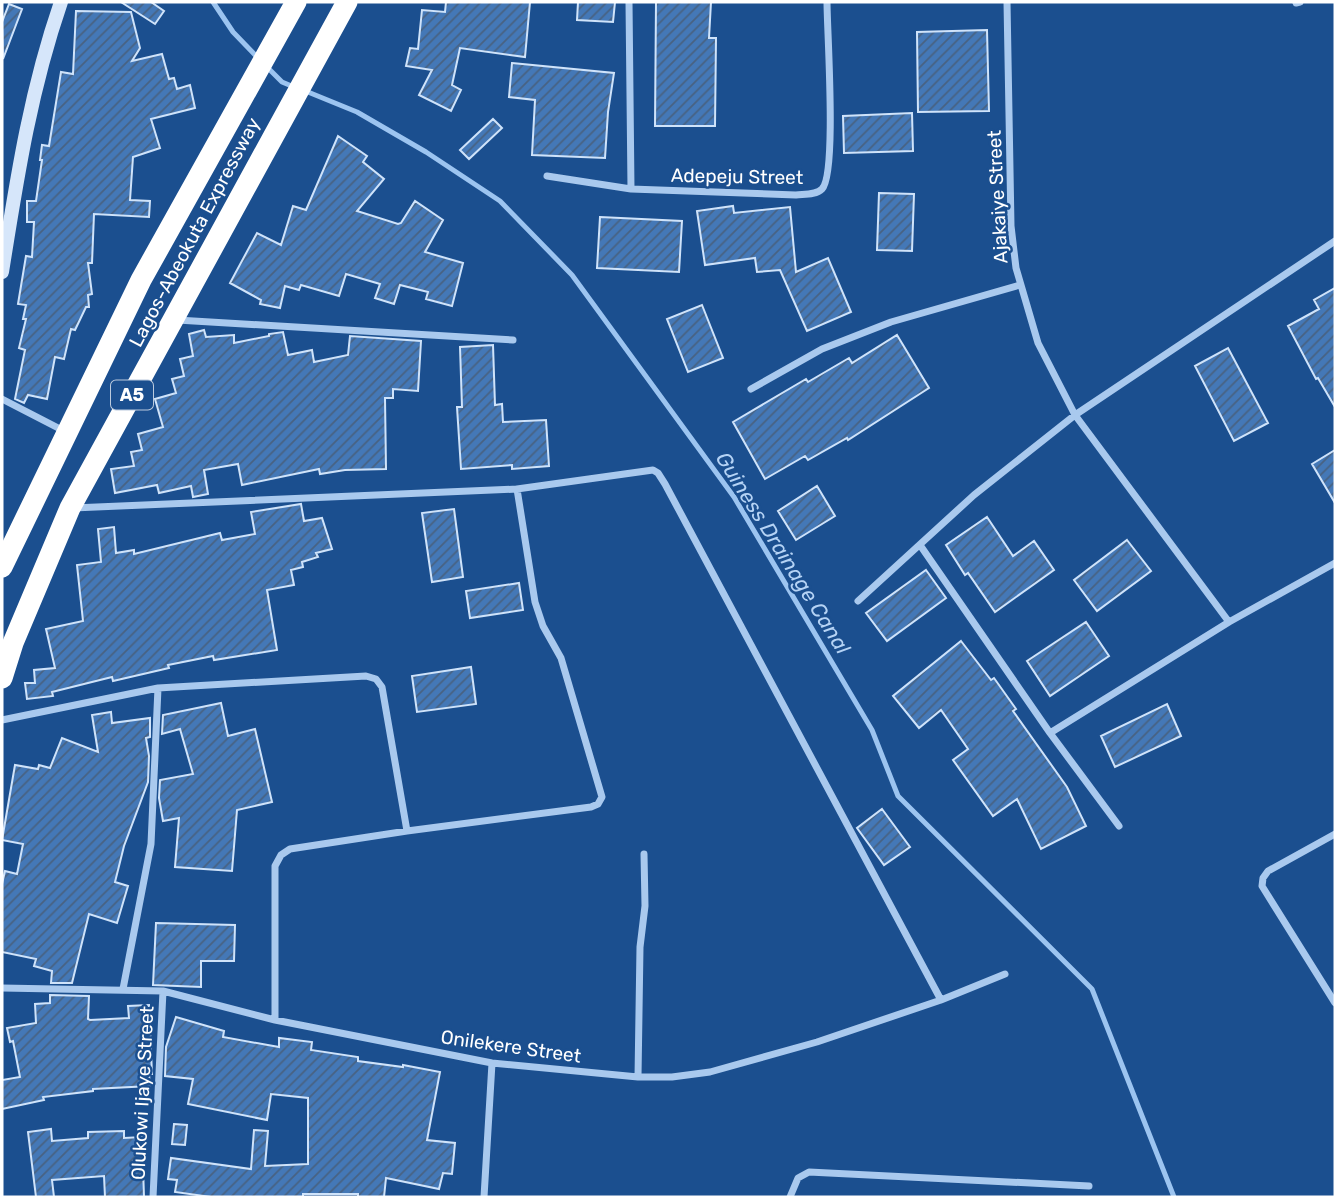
<svg xmlns="http://www.w3.org/2000/svg" width="1337" height="1199" font-family="Rubik,sans-serif">
<defs>
<pattern id="building-hatch" width="6" height="6" patternUnits="userSpaceOnUse" patternTransform="scale(1.75)"><rect width="6" height="6" fill="#4478b7"/><path d="M-1 1l2-2M0 6l6-6M5 7l2-2" fill="none" stroke="#486282"/></pattern>
</defs>
<rect width="100%" height="100%" fill="#1b4f8f"/>
<g fill="none" stroke-linecap="round" stroke-linejoin="round">
<path stroke="#9cc4f0" stroke-width="5" d="M 213,2 L 233,32 L 259,59
M 266,66 L 282,82 L 294,87
M 303,90 L 357,112 L 426,152 L 500,201 L 572,275 L 734,497 L 872,730 L 898,796 L 1092,989 L 1174,1197"/>
</g>
<path fill="url(#building-hatch)" stroke="#cfe3fa" stroke-width="2" d="M 121,2 L 151,2 L 164,11 L 155,24 Z
M 446,2 L 530,2 L 525,57 L 460,48 L 452,85 L 461,90 L 451,111 L 419,95 L 432,70 L 406,66 L 410,48 L 418,49 L 422,10 L 445,12 Z
M 578,2 L 615,2 L 613,22 L 577,20 Z
M 656,2 L 711,2 L 709,38 L 716,38 L 715,126 L 655,126 Z
M 9,4 L 22,9 L 3,59 L 2,22 Z
M 76,11 L 131,12 L 140,48 L 132,61 L 162,54 L 169,79 L 174,78 L 177,89 L 190,85 L 195,108 L 151,119 L 160,148 L 133,157 L 130,200 L 150,201 L 149,217 L 94,214 L 92,263 L 88,263 L 92,294 L 88,295 L 89,307 L 86,307 L 75,330 L 71,329 L 64,359 L 55,357 L 47,399 L 28,395 L 24,403 L 15,399 L 25,350 L 19,348 L 26,319 L 23,319 L 26,305 L 18,304 L 26,256 L 32,257 L 34,222 L 27,222 L 27,201 L 36,201 L 42,160 L 40,160 L 42,145 L 49,146 L 61,72 L 73,74 Z
M 987,30 L 989,111 L 918,112 L 917,32 Z
M 512,63 L 614,73 L 608,112 L 605,158 L 532,155 L 535,100 L 509,97 Z
M 912,113 L 913,151 L 844,153 L 843,116 Z
M 493,119 L 502,128 L 469,159 L 460,150 Z
M 338,136 L 367,156 L 363,162 L 384,179 L 357,211 L 398,224 L 401,223 L 415,201 L 443,220 L 425,252 L 463,263 L 452,306 L 426,299 L 428,292 L 400,285 L 394,304 L 375,298 L 380,284 L 346,274 L 339,296 L 301,285 L 299,290 L 285,286 L 280,308 L 260,304 L 261,300 L 230,283 L 257,233 L 281,245 L 293,206 L 306,210 Z
M 879,193 L 914,194 L 912,251 L 877,250 Z
M 733,206 L 734,213 L 790,207 L 796,272 L 828,258 L 851,312 L 807,331 L 780,270 L 757,272 L 755,258 L 705,265 L 697,211 Z
M 600,217 L 682,221 L 679,272 L 597,268 Z
M 1335,288 L 1335,407 L 1318,378 L 1316,379 L 1288,326 L 1319,309 L 1314,300 Z
M 702,305 L 723,358 L 688,372 L 667,319 Z
M 204,330 L 206,337 L 234,335 L 234,343 L 269,336 L 269,334 L 283,332 L 288,355 L 312,350 L 314,362 L 348,355 L 350,336 L 421,341 L 418,391 L 393,389 L 393,398 L 385,398 L 386,469 L 345,470 L 320,474 L 319,469 L 242,485 L 238,464 L 204,470 L 208,494 L 193,497 L 191,486 L 159,493 L 157,485 L 115,493 L 111,469 L 134,466 L 131,452 L 142,450 L 138,434 L 163,427 L 155,399 L 176,393 L 172,379 L 184,376 L 180,359 L 193,356 L 189,334 Z
M 897,335 L 929,388 L 848,440 L 847,438 L 808,460 L 805,456 L 765,479 L 733,422 L 806,379 L 808,382 L 849,358 L 852,363 Z
M 493,345 L 495,405 L 502,404 L 503,422 L 546,420 L 549,466 L 512,469 L 512,465 L 461,469 L 457,407 L 462,407 L 460,347 Z
M 1228,348 L 1268,423 L 1234,441 L 1195,366 Z
M 1335,450 L 1335,503 L 1312,464 Z
M 817,486 L 835,516 L 796,540 L 778,511 Z
M 301,504 L 304,521 L 322,518 L 332,549 L 316,553 L 318,557 L 302,562 L 303,567 L 291,570 L 294,585 L 267,590 L 277,650 L 214,660 L 213,656 L 168,665 L 169,668 L 113,681 L 112,677 L 52,692 L 53,696 L 27,699 L 25,683 L 35,683 L 34,670 L 55,668 L 46,629 L 83,621 L 77,565 L 101,562 L 98,529 L 114,527 L 116,553 L 134,550 L 134,554 L 220,533 L 222,540 L 255,534 L 251,512 Z
M 454,509 L 463,577 L 432,582 L 422,513 Z
M 987,517 L 1013,556 L 1034,541 L 1054,570 L 995,612 L 968,573 L 965,575 L 946,545 Z
M 1127,540 L 1151,571 L 1097,611 L 1074,580 Z
M 926,570 L 946,598 L 887,641 L 866,613 Z
M 519,583 L 523,610 L 470,618 L 466,591 Z
M 1086,622 L 1109,656 L 1050,696 L 1027,661 Z
M 961,641 L 991,680 L 994,678 L 1016,709 L 1013,711 L 1067,787 L 1086,826 L 1041,849 L 1017,799 L 993,816 L 953,760 L 968,749 L 941,710 L 919,728 L 893,696 Z
M 471,667 L 476,704 L 417,712 L 412,676 Z
M 221,703 L 228,736 L 255,729 L 272,802 L 237,810 L 232,871 L 175,867 L 179,818 L 163,821 L 159,798 L 160,780 L 193,774 L 180,729 L 162,734 L 163,715 Z
M 1167,704 L 1181,736 L 1115,767 L 1101,736 Z
M 111,712 L 112,723 L 150,718 L 150,737 L 146,738 L 149,756 L 148,782 L 124,846 L 115,882 L 128,886 L 117,923 L 89,914 L 72,983 L 51,983 L 52,971 L 34,966 L 36,959 L 2,952 L 2,884 L 5,871 L 17,874 L 23,844 L 2,840 L 15,765 L 38,769 L 39,765 L 50,768 L 62,738 L 98,752 L 92,715 Z
M 882,809 L 910,847 L 884,865 L 857,828 Z
M 156,923 L 235,925 L 234,961 L 201,961 L 201,987 L 153,985 Z
M 50,995 L 89,996 L 88,1019 L 90,1020 L 129,1018 L 128,1006 L 149,1005 L 152,1074 L 149,1074 L 150,1086 L 93,1089 L 93,1091 L 43,1097 L 44,1100 L 2,1109 L 2,1080 L 20,1077 L 13,1041 L 10,1042 L 7,1028 L 36,1023 L 35,1004 L 50,1003 Z
M 176,1017 L 224,1031 L 223,1037 L 279,1047 L 279,1038 L 312,1042 L 311,1050 L 358,1057 L 358,1061 L 403,1067 L 403,1065 L 440,1072 L 427,1140 L 455,1143 L 452,1174 L 443,1173 L 439,1189 L 386,1178 L 384,1197 L 358,1197 L 358,1194 L 303,1194 L 303,1197 L 211,1197 L 175,1192 L 177,1180 L 168,1179 L 171,1158 L 251,1169 L 254,1130 L 268,1131 L 265,1166 L 308,1164 L 308,1098 L 271,1094 L 267,1120 L 188,1104 L 193,1079 L 165,1076 L 166,1047 Z
M 174,1124 L 187,1125 L 185,1145 L 172,1144 Z
M 51,1129 L 52,1141 L 88,1138 L 88,1132 L 124,1131 L 124,1138 L 142,1137 L 144,1197 L 105,1197 L 104,1176 L 52,1180 L 54,1197 L 36,1197 L 28,1132 Z"/>
<g fill="none" stroke-linecap="round" stroke-linejoin="round">
<path stroke="#a9c9ee" stroke-width="7" d="M 629,2 L 631,189
M 1007,2 L 1011,226 L 1016,268 L 1038,343 L 1075,415 L 1229,622
M 1296,3 L 1300,2
M 547,176 L 631,189 L 796,195 C 804,194 816,195 822,189 C 837,174 827,31 827,2
M 177,320 L 513,340
M 751,389 L 822,349 L 891,322 L 1020,285
M 2,399 L 66,432
M 73,508 L 517,489 L 653,470 L 658,473 L 665,484 L 941,1000
M 920,545 L 1050,733 L 1119,826
M 858,601 L 974,495 L 1075,415 L 1335,241
M 2,720 L 158,688 L 366,676 L 376,679 L 382,687 L 407,831
M 1050,733 L 1229,622 L 1335,563
M 1335,834 L 1268,871 L 1263,878 L 1262,886 L 1335,1003
M 2,988 L 163,991 L 275,1020 L 492,1063 L 638,1077 L 672,1077 L 710,1072 L 817,1042 L 941,1000 L 1005,974
M 123,989 L 151,844 L 158,688
M 275,1020 L 275,866 L 281,855 L 290,849 L 407,831 L 591,807 L 598,804 L 602,797 L 561,658 L 543,626 L 535,602 L 517,489
M 638,1077 L 640,947 L 645,906 L 644,854
M 153,1197 L 163,991
M 484,1197 L 492,1063
M 790,1197 L 798,1178 L 809,1172 L 1089,1186"/>
<path stroke="#d6e6fa" stroke-width="14" d="M 2,272 C 17,178 30,92 61,2"/>
<path stroke="#fff" stroke-width="21" d="M 2,567 L 141,280 L 296,2
M 2,678 L 13,643 L 70,508 L 347,2"/>
</g>
<g text-anchor="middle" stroke-width="5" stroke-linejoin="round" paint-order="stroke">
<rect fill="#1b4f8f" stroke="#bbcadd" stroke-width="2" x="111" y="380.5" width="42" height="29" rx="5"/>
<g font-size="18" font-weight="bold" fill="#fff">
<text x="132" y="401">A5</text>
</g>
<g font-size="19" fill="#fff" stroke="#1b4f8f">
<text transform="translate(737 176) rotate(1)" y="7">Adepeju Street</text>
<text transform="translate(997 197) rotate(-93)" y="7">Ajakaiye Street</text>
<text transform="translate(194 232) rotate(-62)" y="7">Lagos-Abeokuta Expressway</text>
<text transform="translate(511 1046) rotate(8)" y="7">Onilekere Street</text>
<text transform="translate(142 1093) rotate(-87)" y="7">Olukowi Ijaye Street</text>
</g>
<g font-size="21" font-style="italic" fill="#b5d3f5" stroke="#1b4f8f">
<text transform="translate(783 553) rotate(58)" y="7">Guiness Drainage Canal</text>
</g>
</g>
<rect width="1337" height="1199" fill="none" stroke="#ffffff" stroke-width="7"/>
</svg>
